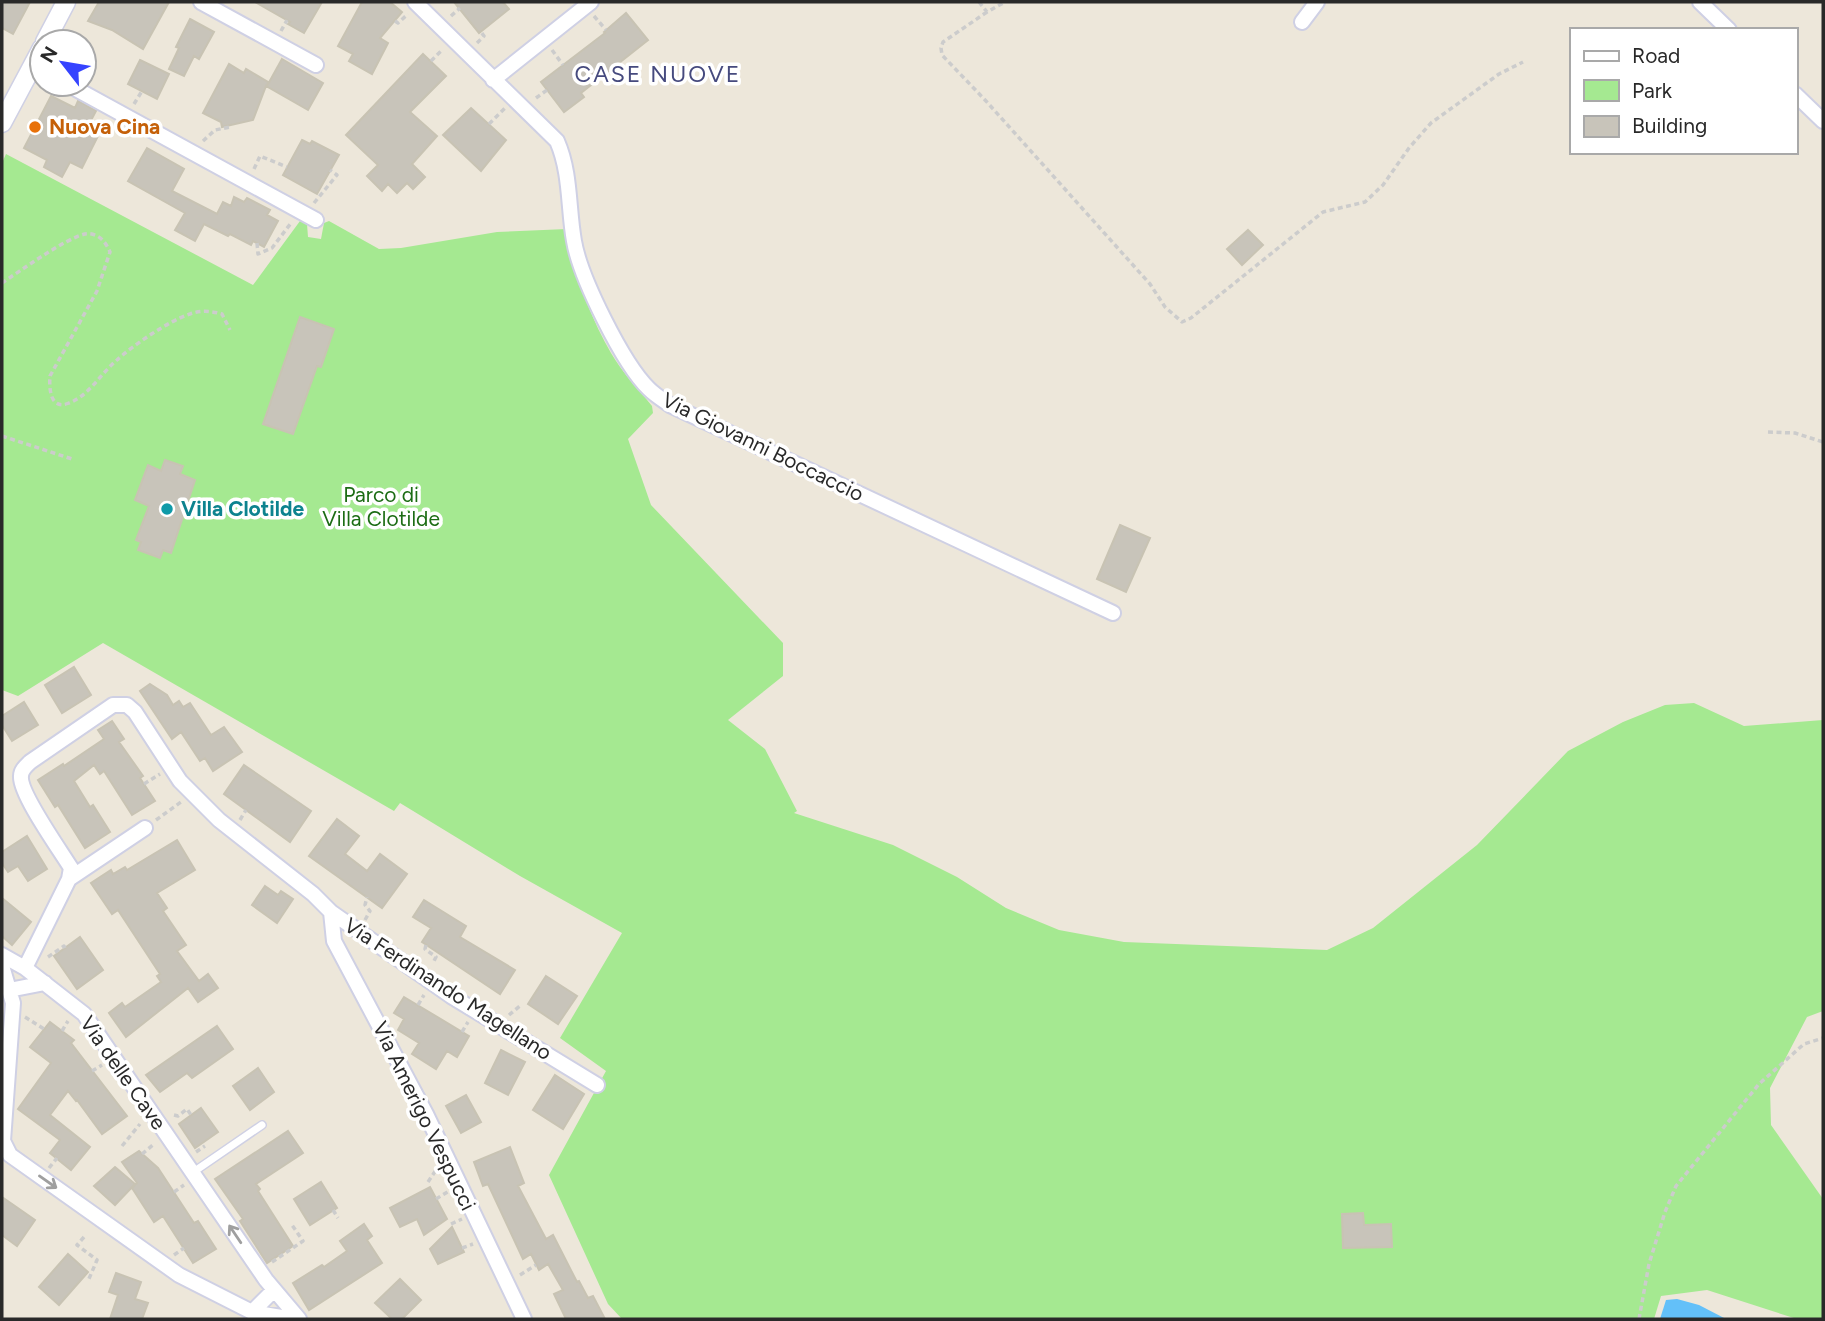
<svg xmlns="http://www.w3.org/2000/svg" width="1825" height="1321" font-family="Figtree,sans-serif">
<rect width="100%" height="100%" fill="#ede7da"/>
<path fill="#a5e991" d="M 6,154 L 253,285 L 300,221 L 307,224 L 308,237 L 321,239 L 324,223 L 329,221 L 379,249 L 401,248 L 497,232 L 567,229 C 574,272 589,315 611,353 C 622,372 638,389 652,406 L 653,413 L 628,439 L 651,505 L 783,643 L 783,676 L 728,720 L 765,749 L 797,811 L 794,813 L 893,845 L 957,877 L 1006,908 L 1059,930 L 1124,942 L 1327,950 L 1373,928 L 1477,845 L 1568,751 L 1623,722 L 1665,705 L 1694,703 L 1744,726 L 1823,720 L 1823,1011 L 1807,1017 L 1770,1088 L 1771,1125 L 1823,1199 L 1823,1319 L 1797,1319 L 1707,1290 L 1661,1296 L 1654,1319 L 622,1319 L 608,1304 L 549,1175 L 606,1071 L 560,1038 L 622,933 L 520,876 L 400,803 L 394,811 L 103,643 L 18,696 L 2,690 L 2,163 Z"/>
<path fill="#63c0f9" d="M 1677,1299 L 1699,1305 L 1726,1319 L 1660,1319 L 1666,1300 Z"/>
<path fill="#c8c4ba" stroke="#c8c3b3" stroke-width="2" d="M 2,2 L 30,2 L 13,34 L 2,28 Z
M 99,2 L 169,2 L 143,49 L 112,30 L 88,21 Z
M 255,2 L 322,2 L 304,33 L 288,24 L 290,22 Z
M 362,2 L 390,2 L 402,12 L 380,38 L 388,43 L 372,74 L 349,61 L 353,54 L 338,46 Z
M 454,2 L 503,2 L 509,9 L 479,33 Z
M 626,13 L 648,40 L 581,93 L 584,97 L 564,112 L 541,82 L 605,33 L 604,32 Z
M 190,19 L 214,32 L 199,59 L 194,56 L 184,76 L 169,69 L 179,48 L 176,47 Z
M 423,54 L 446,76 L 410,112 L 437,136 L 412,164 L 425,177 L 413,189 L 407,183 L 397,193 L 388,184 L 382,191 L 367,176 L 378,165 L 346,135 Z
M 282,59 L 323,83 L 308,110 L 266,86 L 253,120 L 222,127 L 221,122 L 203,113 L 229,64 L 244,73 L 246,69 L 268,82 L 267,86 Z
M 140,60 L 169,74 L 157,99 L 128,84 Z
M 51,96 L 75,108 L 78,101 L 96,111 L 87,128 L 99,134 L 82,168 L 70,162 L 62,177 L 44,167 L 47,160 L 24,148 Z
M 471,108 L 506,140 L 481,171 L 443,135 Z
M 302,140 L 310,144 L 312,141 L 339,155 L 317,194 L 283,175 Z
M 147,148 L 184,169 L 172,191 L 217,214 L 223,202 L 231,206 L 234,197 L 244,202 L 247,198 L 270,210 L 267,215 L 278,221 L 264,247 L 253,241 L 251,245 L 230,234 L 228,236 L 204,224 L 195,241 L 175,230 L 185,213 L 128,181 Z
M 1248,230 L 1263,245 L 1242,265 L 1227,249 Z
M 300,317 L 334,329 L 321,367 L 317,366 L 293,434 L 263,424 Z
M 165,460 L 183,466 L 180,474 L 195,480 L 171,553 L 163,550 L 160,558 L 138,550 L 141,542 L 136,540 L 149,506 L 135,500 L 148,465 L 161,471 Z
M 1120,525 L 1150,538 L 1126,592 L 1097,579 Z
M 74,667 L 91,695 L 62,713 L 45,685 Z
M 150,684 L 167,695 L 173,705 L 179,701 L 183,707 L 190,703 L 211,735 L 224,727 L 242,752 L 213,771 L 205,758 L 200,761 L 181,732 L 172,739 L 140,691 Z
M 24,702 L 38,725 L 12,741 L 2,725 L 2,716 Z
M 112,721 L 124,739 L 119,742 L 143,776 L 140,778 L 155,801 L 132,815 L 104,771 L 100,774 L 94,765 L 74,781 L 90,807 L 93,805 L 110,832 L 85,848 L 58,805 L 55,807 L 38,780 L 63,764 L 64,766 L 104,739 L 98,730 Z
M 244,765 L 311,811 L 290,842 L 224,794 Z
M 337,819 L 359,836 L 345,854 L 367,871 L 380,854 L 407,874 L 382,908 L 309,856 Z
M 27,836 L 47,869 L 28,881 L 18,866 L 8,872 L 2,863 L 2,852 Z
M 177,840 L 195,870 L 157,893 L 167,908 L 163,911 L 186,945 L 177,951 L 199,981 L 208,974 L 218,988 L 198,1002 L 188,988 L 126,1037 L 109,1013 L 122,1003 L 125,1007 L 161,982 L 157,976 L 160,974 L 118,910 L 112,914 L 91,883 L 111,870 L 113,874 L 125,867 L 127,870 Z
M 265,886 L 278,895 L 281,891 L 293,899 L 277,923 L 252,905 Z
M 2,898 L 31,922 L 12,945 L 2,936 Z
M 424,900 L 466,926 L 460,937 L 515,970 L 500,994 L 422,942 L 431,928 L 413,917 Z
M 80,937 L 103,970 L 77,989 L 54,956 Z
M 546,976 L 577,996 L 558,1024 L 528,1004 Z
M 404,997 L 469,1036 L 457,1057 L 447,1051 L 436,1069 L 412,1054 L 419,1043 L 398,1030 L 404,1019 L 394,1013 Z
M 50,1022 L 74,1040 L 71,1043 L 127,1116 L 102,1134 L 77,1100 L 76,1101 L 68,1091 L 50,1115 L 90,1147 L 71,1170 L 50,1153 L 60,1140 L 18,1109 L 51,1063 L 30,1047 Z
M 217,1026 L 233,1049 L 192,1078 L 187,1073 L 160,1092 L 146,1075 Z
M 501,1050 L 525,1062 L 508,1095 L 485,1083 Z
M 258,1068 L 274,1092 L 250,1110 L 233,1086 Z
M 555,1075 L 584,1094 L 563,1129 L 533,1110 Z
M 466,1095 L 481,1122 L 461,1133 L 446,1106 Z
M 201,1108 L 218,1132 L 195,1148 L 179,1124 Z
M 288,1131 L 303,1153 L 256,1184 L 260,1189 L 258,1191 L 293,1246 L 267,1263 L 240,1221 L 243,1219 L 215,1179 Z
M 510,1147 L 524,1183 L 518,1186 L 546,1239 L 553,1235 L 577,1282 L 579,1281 L 588,1298 L 593,1296 L 605,1319 L 566,1319 L 554,1294 L 563,1290 L 548,1264 L 539,1270 L 531,1254 L 523,1259 L 488,1184 L 483,1186 L 474,1162 Z
M 139,1151 L 158,1168 L 194,1223 L 198,1221 L 216,1249 L 193,1263 L 163,1216 L 154,1222 L 132,1188 L 137,1183 L 122,1162 Z
M 115,1167 L 135,1184 L 115,1205 L 94,1186 Z
M 321,1182 L 337,1208 L 310,1225 L 294,1199 Z
M 430,1187 L 447,1219 L 424,1235 L 417,1219 L 400,1227 L 390,1208 Z
M 2,1197 L 35,1220 L 17,1246 L 2,1235 Z
M 1363,1213 L 1364,1225 L 1391,1224 L 1392,1247 L 1343,1248 L 1342,1214 Z
M 364,1224 L 372,1236 L 367,1240 L 382,1263 L 309,1310 L 293,1283 L 322,1265 L 324,1267 L 347,1251 L 340,1241 Z
M 452,1227 L 464,1252 L 438,1264 L 430,1249 Z
M 68,1254 L 88,1272 L 59,1305 L 39,1287 Z
M 116,1273 L 141,1282 L 135,1299 L 148,1303 L 142,1319 L 110,1319 L 118,1295 L 109,1292 Z
M 400,1279 L 421,1300 L 402,1319 L 392,1319 L 375,1303 Z"/>
<g fill="none" stroke-linecap="round" stroke-linejoin="round">
<g stroke="#cfd0e4" stroke-width="10">
<path id="service" d="M 192,1173 L 262,1125"/>
</g>
<g stroke="#cfd0e4" stroke-width="18">
<path id="minor" d="M 201,2 L 316,65
M 415,2 L 557,141 C 571,173 568,208 574,241 C 580,277 623,364 649,389 C 655,395 663,400 670,405 L 1113,613
M 1700,2 L 1729,30
M 1302,22 L 1317,2
M 493,80 L 591,2
M 67,84 L 316,220
M 1795,94 L 1823,121
M 69,879 L 145,828
M 331,912 L 334,941 L 426,1114 L 524,1319
M 2,955 L 25,968 L 84,1014 L 266,1280 L 299,1319
M 2,966 L 13,1003 L 3,1141 L 10,1155 L 179,1275 L 252,1312 L 293,1319
M 25,968 L 69,879 L 71,868 C 60,850 19,793 21,776 C 21,770 26,766 30,762 L 113,705 L 127,705 L 135,712 L 180,781 L 219,820 L 313,894 L 331,912 L 451,996 L 597,1085
M 9,990 L 45,983
M 252,1312 L 274,1290"/>
</g>
<g stroke="#cfd0e4" stroke-width="21">
<path id="tertiary" d="M 45,42 L 66,2
M 2,123 L 42,48"/>
</g>
<path stroke="#ccc" stroke-width="3.5" stroke-dasharray="5 3.5" stroke-linecap="butt" d="M 979,2 L 987,12 L 1005,2
M 987,12 L 943,42 L 941,48 L 942,55 L 986,101 L 1150,284 L 1165,307 L 1182,322 L 1191,318 L 1323,212 L 1365,202 L 1383,185 L 1409,148 L 1431,123 L 1499,74 L 1523,62
M 451,16 L 460,8
M 594,16 L 606,30
M 395,21 L 398,23 L 408,14
M 281,31 L 287,20
M 477,43 L 484,36 L 481,32
M 552,50 L 563,65
M 431,61 L 442,50
M 536,98 L 547,90
M 134,104 L 142,91
M 489,124 L 505,108
M 203,141 L 215,130 L 230,127
M 254,169 L 260,156 L 287,167
M 314,203 L 337,175 L 330,170
M 257,243 L 258,254 L 272,248 L 291,223
M 2,283 C 20,271 66,238 85,234 C 98,232 106,242 110,252 L 97,291 L 50,376 C 49,388 50,411 69,403 C 90,395 100,374 117,360 C 132,346 170,320 190,314 C 201,310 211,311 222,314 L 230,330
M 1768,432 L 1795,433 L 1823,442
M 2,436 L 72,459
M 144,784 L 160,774
M 156,820 L 181,802
M 240,820 L 246,810
M 365,920 L 370,911 L 365,905 L 367,897
M 426,945 L 425,949 L 436,957 L 434,961
M 48,957 L 64,946 L 65,948
M 418,1005 L 424,995
M 509,1015 L 521,1005
M 25,1017 L 44,1029
M 62,1031 L 68,1021
M 462,1032 L 468,1022
M 92,1071 L 102,1065
M 174,1115 L 178,1116 L 187,1109 L 191,1115
M 122,1146 L 140,1124
M 196,1152 L 205,1146
M 142,1154 L 154,1144
M 49,1168 L 57,1158
M 428,1182 L 436,1170
M 174,1192 L 184,1185
M 436,1199 L 449,1191
M 333,1210 L 338,1218
M 451,1224 L 462,1219
M 84,1237 L 77,1245 L 97,1260 L 88,1281
M 462,1248 L 473,1244
M 174,1255 L 184,1248
M 272,1262 L 303,1241 L 292,1225
M 520,1275 L 536,1265
M 1639,1319 L 1649,1264 L 1665,1212 L 1676,1186 L 1759,1084 L 1804,1044 L 1823,1038"/>
<use href="#service" stroke="#fff" stroke-width="7"/>
<use href="#minor" stroke="#fff" stroke-width="14"/>
<use href="#tertiary" stroke="#fff" stroke-width="18"/>
</g>
<defs><path id="oneway-shaft" d="M-6 0H5M1.5-3L5.5 0L1.5 3" fill="none" stroke-width="1.6" stroke-linecap="round" stroke-linejoin="round" transform="scale(1.75)"/></defs>
<g stroke="#9f9f9f">
<use href="#oneway-shaft" transform="translate(48 1182) rotate(35)"/>
<use href="#oneway-shaft" transform="translate(235 1234) rotate(-124)"/>
</g>
<circle fill="#e8710a" stroke="#fff" stroke-width="2.5" cx="35" cy="127" r="7"/>
<circle fill="#0f9aa8" stroke="#fff" stroke-width="2.5" cx="167" cy="509" r="7"/>
<g text-anchor="middle" stroke-width="7" stroke-linejoin="round" paint-order="stroke">
<g font-size="21" font-weight="bold" fill="#c56008" stroke="#fff" text-anchor="start">
<text x="49" y="134">Nuova Cina</text>
</g>
<g font-size="21" fill="#292929" stroke="#fff">
<text transform="translate(763 447) rotate(26)" y="7">Via Giovanni Boccaccio</text>
<text transform="translate(448 989) rotate(33)" y="7">Via Ferdinando Magellano</text>
<text transform="translate(123 1073) rotate(55)" y="7">Via delle Cave</text>
<text transform="translate(424 1116) rotate(64)" y="7">Via Amerigo Vespucci</text>
</g>
<g font-size="21" fill="#1c6c14" stroke="#fff">
<text x="381" y="502">Parco di<tspan x="381" dy="24">Villa Clotilde</tspan></text>
</g>
<g font-size="21" font-weight="bold" fill="#0d838f" stroke="#fff" text-anchor="start">
<text x="181" y="516">Villa Clotilde</text>
</g>
<g font-size="23" letter-spacing="2" fill="#464a7e" stroke="#fff">
<text x="658" y="82">CASE NUOVE</text>
</g>
</g>
<rect width="1825" height="1321" fill="none" stroke="#292929" stroke-width="7"/>
<rect x="1570" y="28" width="228" height="126" fill="#ffffff" stroke="#a9a9a9" stroke-width="2"/>
<rect x="1584" y="51" width="35" height="10" fill="#ffffff" stroke="#a9a9a9" stroke-width="2"/>
<text x="1632" y="63" font-size="21" fill="#292929">Road</text>
<rect x="1584" y="80" width="35" height="21" fill="#a5e991" stroke="#a9a9a9" stroke-width="2"/>
<text x="1632" y="98" font-size="21" fill="#292929">Park</text>
<rect x="1584" y="116" width="35" height="21" fill="#c8c4ba" stroke="#a9a9a9" stroke-width="2"/>
<text x="1632" y="133" font-size="21" fill="#292929">Building</text>
<g transform="translate(63 63) rotate(301)"><circle r="33" fill="#ffffff" stroke="#a9a9a9" stroke-width="2"/>
<path d="M0-5L12 26L0 18L-12 26Z" fill="#3543ff"/>
<text y="-10" font-size="19" font-weight="bold" text-anchor="middle" fill="#292929">N</text>
</g>
</svg>
